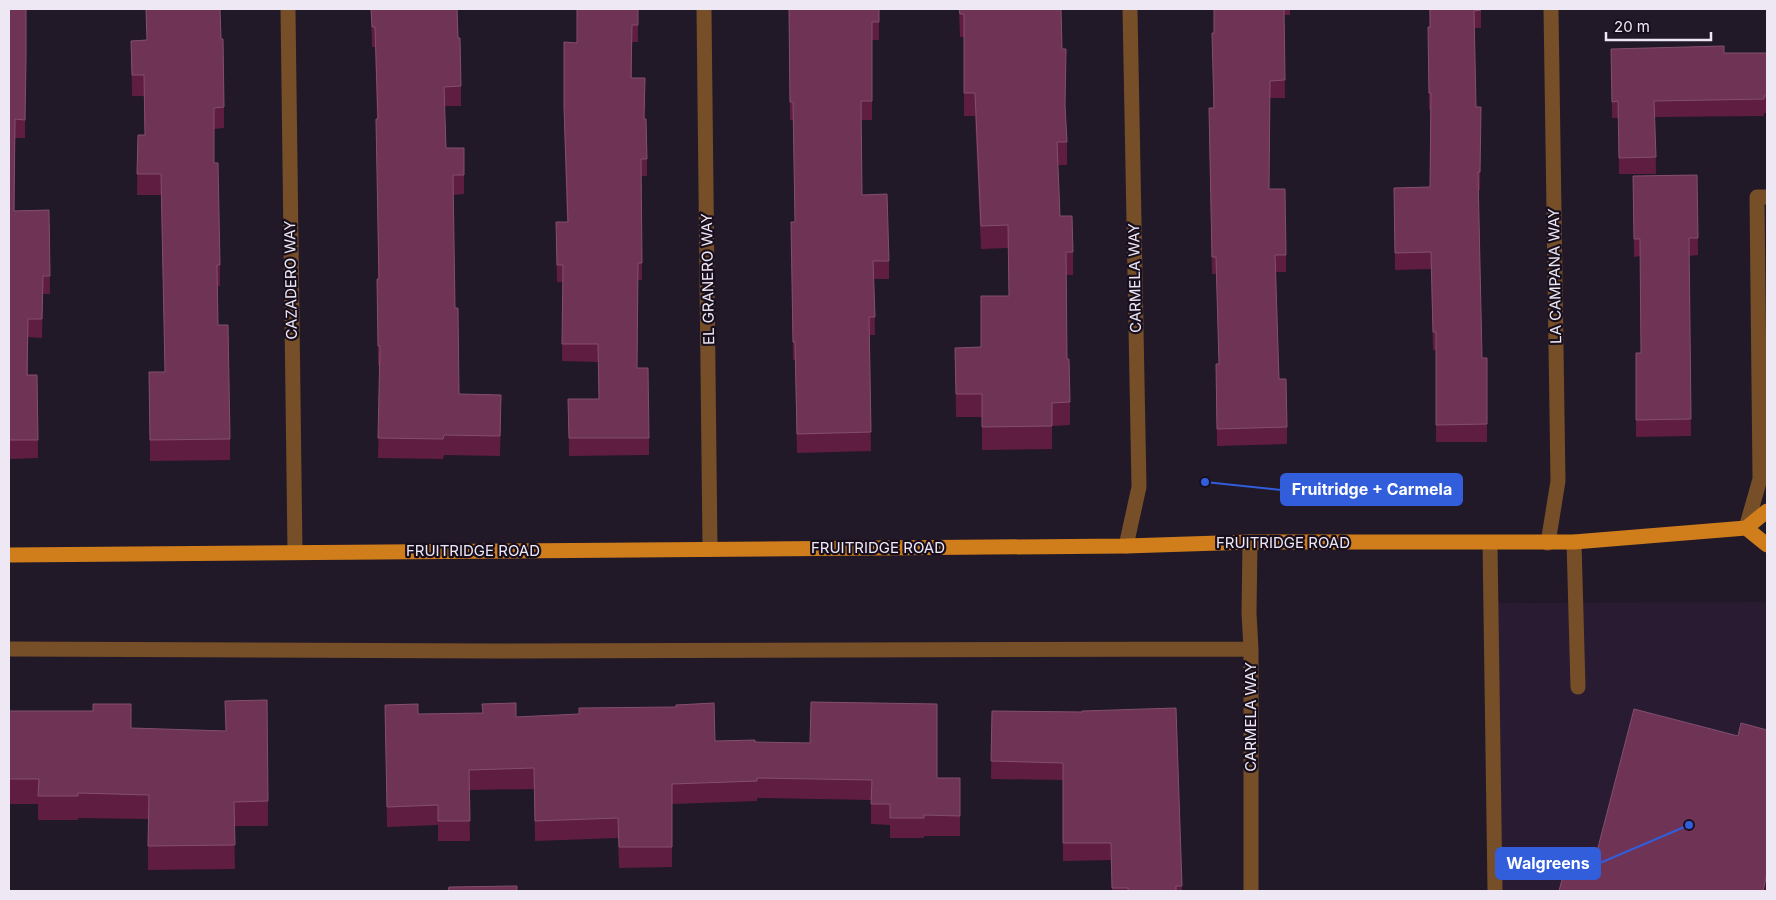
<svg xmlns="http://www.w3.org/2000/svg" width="1776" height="900" font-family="Inter,sans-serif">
<rect width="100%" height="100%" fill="#211828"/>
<path fill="#291c32" d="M 1767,602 L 1767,891 L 1495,891 L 1491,603 Z"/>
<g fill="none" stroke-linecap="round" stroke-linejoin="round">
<path stroke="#764e27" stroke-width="15" d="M 288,9 L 295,552
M 704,9 L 710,549
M 1746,528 L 1760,479 L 1757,197 L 1767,197
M 1250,542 L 1249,613 L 1251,649 L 1251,891
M 1574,542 L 1578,687
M 1490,543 L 1495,891
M 1548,543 L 1558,481 L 1551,9
M 1126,546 L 1139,487 L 1130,9
M 9,649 L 495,651 L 1251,649"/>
<path stroke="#d07e1b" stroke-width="15" d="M 1746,528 L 1767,545
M 9,555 L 1126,546 L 1250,542 L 1574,542 L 1746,528 L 1767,511"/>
</g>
<path fill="#601d42" d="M 9,9 L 26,9 L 25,138 L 15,138 L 14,211 L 49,210 L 50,294 L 43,294 L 42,338 L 28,337 L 28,375 L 37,375 L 38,458 L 9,459 Z
M 146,9 L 220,9 L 224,107 L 224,128 L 214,129 L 214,163 L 220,265 L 220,286 L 217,286 L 218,325 L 230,439 L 230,460 L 150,461 L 149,372 L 165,372 L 161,195 L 137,195 L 138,135 L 145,135 L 144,96 L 132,96 L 131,41 L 147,40 Z
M 371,9 L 457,9 L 458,38 L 461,86 L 461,106 L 444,106 L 446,148 L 464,148 L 464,194 L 453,195 L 455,308 L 459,394 L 501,415 L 500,456 L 444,455 L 443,459 L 378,458 L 380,365 L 378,365 L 377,279 L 378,279 L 377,119 L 375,47 L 372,47 Z
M 638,9 L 638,42 L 632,42 L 632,78 L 644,119 L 647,159 L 647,176 L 641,176 L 642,280 L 638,280 L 637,368 L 649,438 L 649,455 L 569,456 L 568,399 L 599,399 L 598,362 L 562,361 L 563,282 L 557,282 L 556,239 L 567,222 L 564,124 L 564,42 L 577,43 Z
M 789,9 L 879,9 L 879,40 L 872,40 L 872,120 L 861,120 L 862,195 L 889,261 L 889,279 L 874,279 L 875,335 L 869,335 L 871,451 L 797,453 L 795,360 L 793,360 L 791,222 L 795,222 L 793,120 L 790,120 Z
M 959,9 L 1061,9 L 1062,49 L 1067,142 L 1067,165 L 1058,165 L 1060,216 L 1073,252 L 1073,275 L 1066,275 L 1067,359 L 1070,402 L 1070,425 L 1052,426 L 1052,449 L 982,450 L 982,417 L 956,417 L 955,348 L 981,347 L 1009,296 L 1008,248 L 981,249 L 975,116 L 964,116 L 964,37 L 960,37 Z
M 1214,9 L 1290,9 L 1290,15 L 1284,15 L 1285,98 L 1270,98 L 1269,189 L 1286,255 L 1286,272 L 1276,272 L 1279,379 L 1287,427 L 1287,444 L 1217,446 L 1216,381 L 1219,364 L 1216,274 L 1212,274 L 1209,125 L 1213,108 Z
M 1429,9 L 1481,9 L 1481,28 L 1474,28 L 1476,107 L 1481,107 L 1480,190 L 1478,190 L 1482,358 L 1487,358 L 1487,442 L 1436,442 L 1436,350 L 1433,350 L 1431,269 L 1395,270 L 1394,188 L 1430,187 L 1430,110 L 1429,110 L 1428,45 L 1430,27 Z
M 1611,49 L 1724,53 L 1767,53 L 1767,113 L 1764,113 L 1764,116 L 1655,117 L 1656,174 L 1619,174 L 1618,118 L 1612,118 Z
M 1697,175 L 1698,255 L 1689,256 L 1691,436 L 1636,437 L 1636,353 L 1641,353 L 1640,256 L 1634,257 L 1633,176 Z
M 385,705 L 418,714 L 516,717 L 715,741 L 755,742 L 937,778 L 960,778 L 960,836 L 924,836 L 924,838 L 890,838 L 890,825 L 871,824 L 871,800 L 757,798 L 757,801 L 672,804 L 672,867 L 619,868 L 618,838 L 535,841 L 534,789 L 469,790 L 470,841 L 438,841 L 438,825 L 387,827 Z
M 1176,708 L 1182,891 L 1112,891 L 1111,860 L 1063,861 L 1063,780 L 991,779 L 992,711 L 1082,712 Z
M 9,711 L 131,728 L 268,801 L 268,826 L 234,826 L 235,869 L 148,870 L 148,819 L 78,818 L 78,820 L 38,820 L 38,804 L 9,804 Z"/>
<path fill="#401230" d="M 1767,874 L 1767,891 L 1763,891 Z"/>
<path fill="#6f3355" stroke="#834f6e" d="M 9,9 L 26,9 L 26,59 L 25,120 L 15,119 L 14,211 L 49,210 L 50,276 L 43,276 L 42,319 L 28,319 L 27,375 L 37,375 L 38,440 L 9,440 Z
M 146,9 L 220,9 L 221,39 L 223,39 L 224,107 L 214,108 L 214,163 L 218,163 L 220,265 L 217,265 L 218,325 L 228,325 L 230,439 L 150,440 L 149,372 L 165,372 L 161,174 L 137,174 L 138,135 L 145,135 L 144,75 L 132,75 L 131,41 L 147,40 Z
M 371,9 L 457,9 L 458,38 L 460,38 L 461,86 L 444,87 L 446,148 L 464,148 L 464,175 L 453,175 L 455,308 L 458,308 L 459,394 L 501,395 L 500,436 L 444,435 L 443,439 L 378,438 L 380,346 L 378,346 L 377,279 L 379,279 L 376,119 L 378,119 L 375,27 L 372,27 Z
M 577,9 L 638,9 L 638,25 L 632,25 L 631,78 L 645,78 L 644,119 L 646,119 L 647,159 L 641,159 L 642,263 L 638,263 L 637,368 L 648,368 L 649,438 L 569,438 L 568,399 L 599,399 L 598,344 L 562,344 L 563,265 L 557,265 L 556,222 L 568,222 L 564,107 L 564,42 L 577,43 Z
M 789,9 L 879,9 L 879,22 L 872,22 L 872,101 L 861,101 L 862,195 L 887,194 L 889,261 L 873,261 L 875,317 L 869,317 L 871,432 L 797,434 L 795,342 L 793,342 L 791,222 L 795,222 L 793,102 L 790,102 Z
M 959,9 L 1061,9 L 1062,49 L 1066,49 L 1065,105 L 1067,142 L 1057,142 L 1060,216 L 1072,216 L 1073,252 L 1066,252 L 1067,359 L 1069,359 L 1070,402 L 1052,403 L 1052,426 L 982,427 L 982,394 L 956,394 L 955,348 L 981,347 L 981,296 L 1009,296 L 1008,225 L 981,226 L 975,93 L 964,93 L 964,14 L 960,14 Z
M 1214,9 L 1284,9 L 1285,80 L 1270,81 L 1269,189 L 1285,189 L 1286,255 L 1275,255 L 1279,379 L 1286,379 L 1287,427 L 1217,429 L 1216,364 L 1219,364 L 1216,257 L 1212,257 L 1209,108 L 1214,108 L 1212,33 L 1214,33 Z
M 1430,9 L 1481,9 L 1481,10 L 1474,11 L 1476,107 L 1481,107 L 1480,172 L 1478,172 L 1482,358 L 1487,358 L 1487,424 L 1436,425 L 1436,332 L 1433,332 L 1431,252 L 1395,253 L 1394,188 L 1430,187 L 1431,93 L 1429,93 L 1428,27 L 1430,27 Z
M 1724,46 L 1724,53 L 1767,53 L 1767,96 L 1764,96 L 1764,99 L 1654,101 L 1656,157 L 1619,158 L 1618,101 L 1612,102 L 1611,49 Z
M 1697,175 L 1698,238 L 1689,238 L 1691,419 L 1636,420 L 1636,353 L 1641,353 L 1640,239 L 1634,239 L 1633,176 Z
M 267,700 L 268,801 L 234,802 L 235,845 L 148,846 L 149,795 L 78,793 L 78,796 L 38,796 L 39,779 L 9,779 L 9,711 L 93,711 L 93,704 L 131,704 L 131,728 L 226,731 L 225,701 Z
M 811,702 L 937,704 L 937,778 L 960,778 L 960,816 L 924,815 L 924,818 L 890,818 L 890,804 L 871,804 L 872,780 L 757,778 L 757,781 L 672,784 L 672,847 L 619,847 L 618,818 L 535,821 L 534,768 L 469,770 L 470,821 L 438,821 L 438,805 L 387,807 L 385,705 L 418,704 L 418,714 L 483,713 L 482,704 L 516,703 L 516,717 L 579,714 L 579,708 L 676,707 L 676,705 L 714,703 L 715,741 L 755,740 L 755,742 L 810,743 Z
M 1176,708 L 1182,886 L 1176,886 L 1176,891 L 1128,891 L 1128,888 L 1112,888 L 1111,843 L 1063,843 L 1063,763 L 991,761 L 992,711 L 1082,712 L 1082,711 Z
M 1634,709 L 1738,736 L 1741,723 L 1767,730 L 1767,874 L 1763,891 L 1559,891 L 1569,853 L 1595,859 Z
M 517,886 L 517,891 L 448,891 L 449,887 Z"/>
<g text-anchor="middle" stroke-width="4.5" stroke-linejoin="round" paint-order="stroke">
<g font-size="15" fill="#eee8f4" stroke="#180f1e">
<text transform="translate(1555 276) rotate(-91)" y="5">LA CAMPANA WAY</text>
<text transform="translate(1135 278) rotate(-91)" y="5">CARMELA WAY</text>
<text transform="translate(708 279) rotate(-91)" y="5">EL GRANERO WAY</text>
<text transform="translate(291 280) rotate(-91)" y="5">CAZADERO WAY</text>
<text x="1283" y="548">FRUITRIDGE ROAD</text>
<text x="878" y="553">FRUITRIDGE ROAD</text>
<text x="473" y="556">FRUITRIDGE ROAD</text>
<text transform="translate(1251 717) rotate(-90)" y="5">CARMELA WAY</text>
</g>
</g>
<path fill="none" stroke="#325ddb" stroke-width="2" d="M1205 482L1281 490M1689 825L1600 863"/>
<g fill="#325ddb" stroke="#180f1e" stroke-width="2">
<circle cx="1205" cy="482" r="5"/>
<circle cx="1689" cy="825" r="5"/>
</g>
<g fill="#325ddb" stroke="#325ddb" stroke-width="2">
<rect x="1281" y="474" width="181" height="31" rx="5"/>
<rect x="1496" y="848" width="104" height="31" rx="5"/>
</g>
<g font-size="16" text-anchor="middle" font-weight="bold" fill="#fff">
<text x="1372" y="495">Fruitridge + Carmela</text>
<text x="1548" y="869">Walgreens</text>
</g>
<rect width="1776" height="900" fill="none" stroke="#eee8f4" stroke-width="20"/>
<path d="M1606 32v8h105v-8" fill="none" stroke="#eee8f4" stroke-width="2.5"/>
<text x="1614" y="32" font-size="15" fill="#eee8f4" stroke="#180f1e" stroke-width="4" paint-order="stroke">20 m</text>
</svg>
